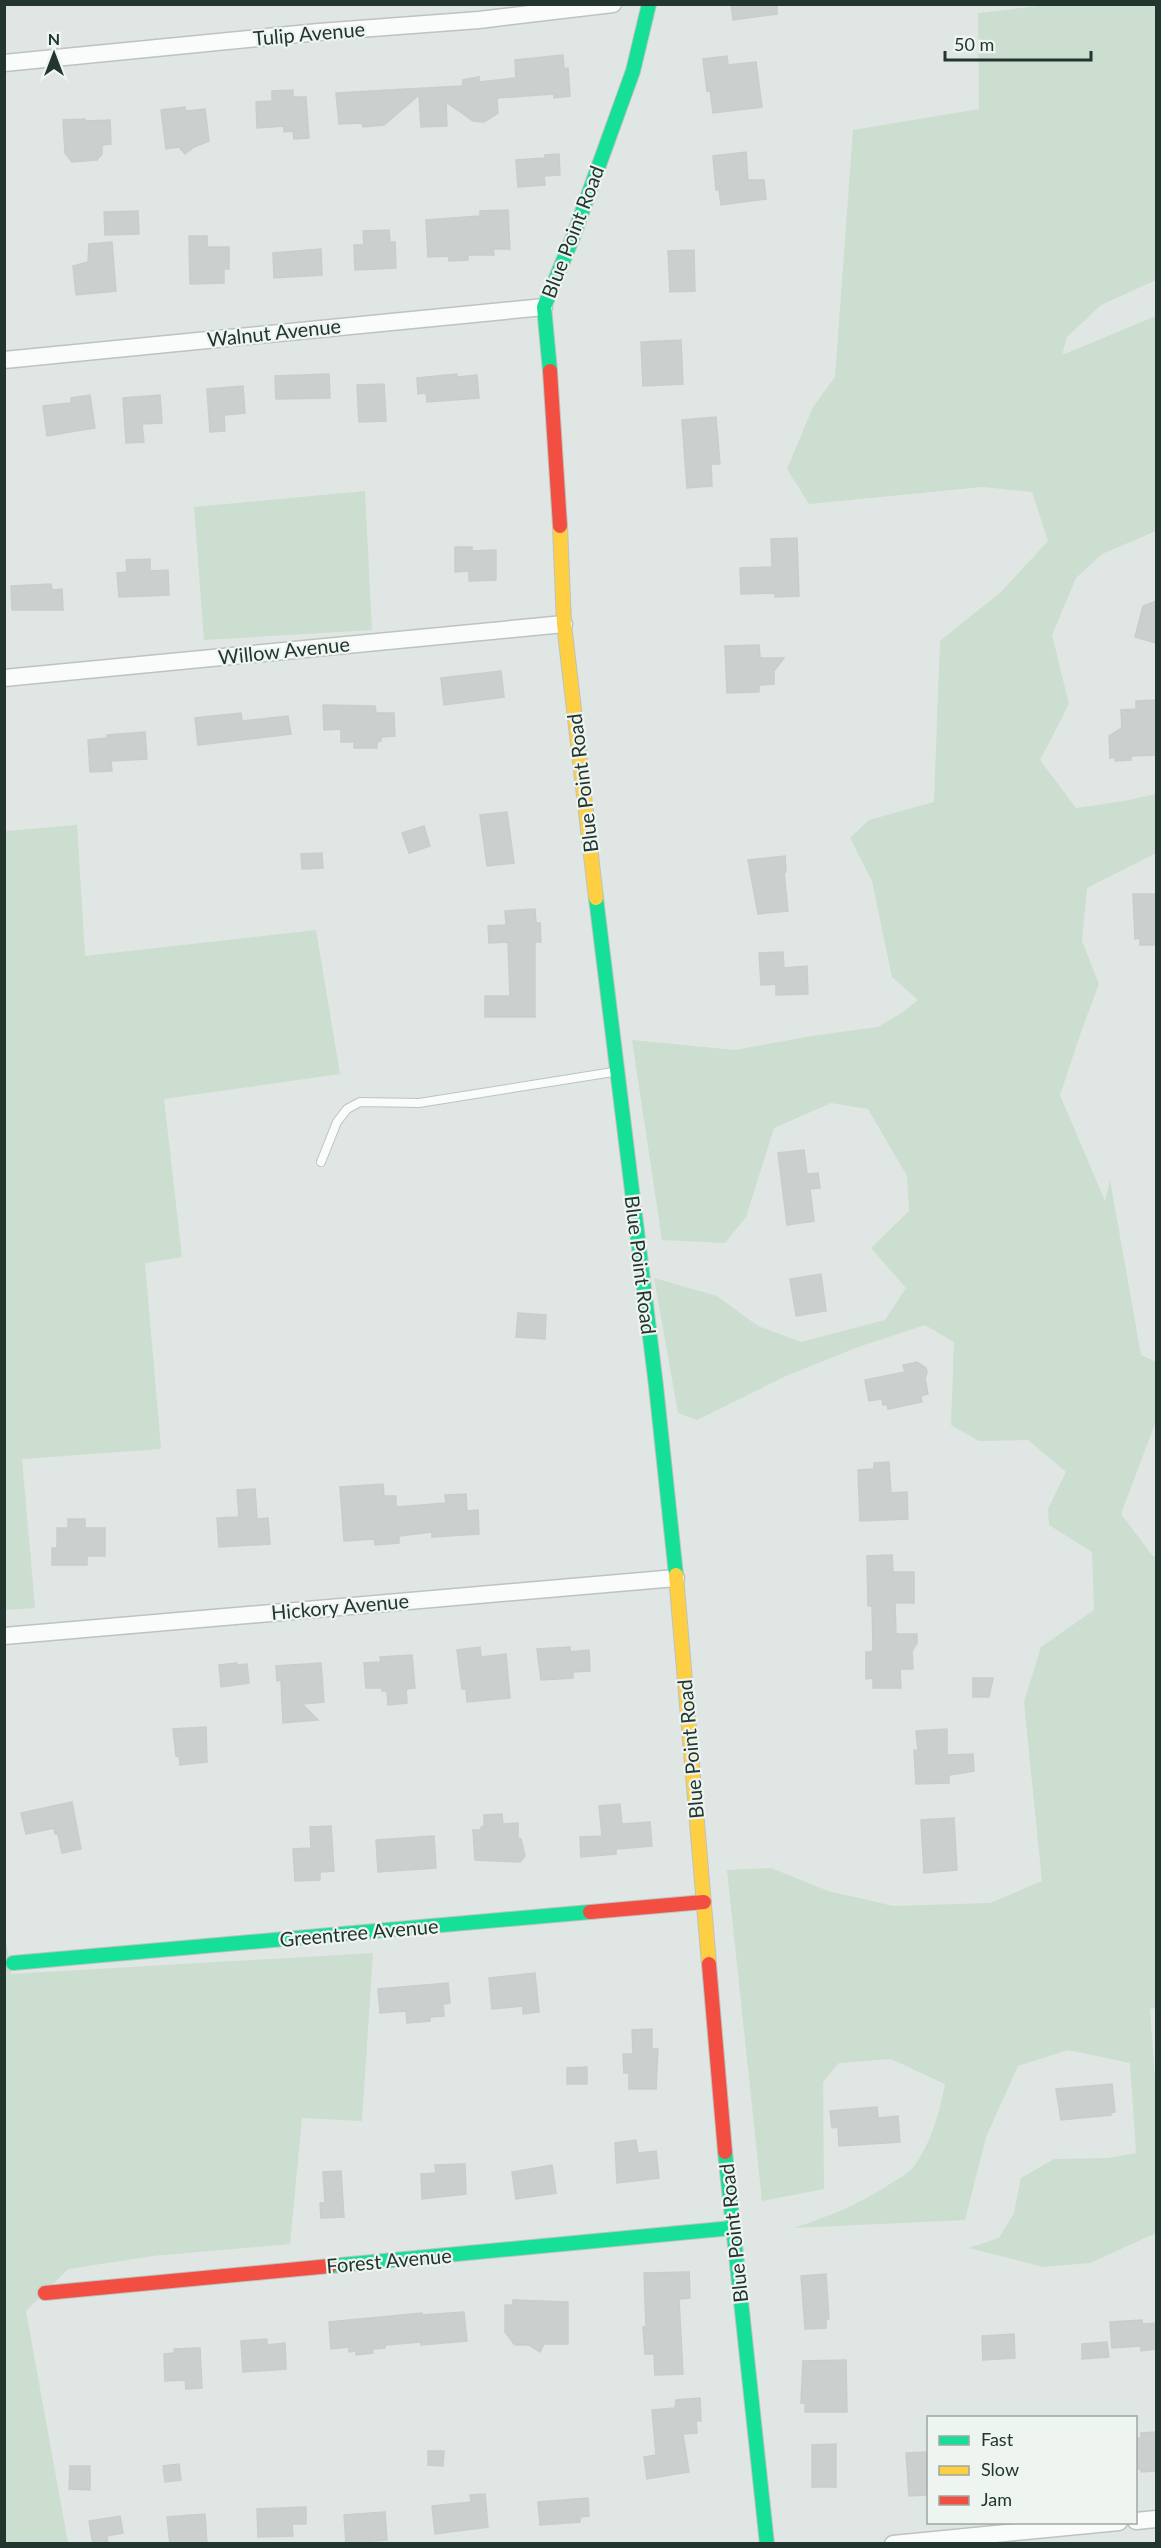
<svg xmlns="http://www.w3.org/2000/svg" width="1161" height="2548" font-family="Lato,sans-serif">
<rect width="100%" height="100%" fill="#e0e6e3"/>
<path fill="#cbded0" d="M 1056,4 L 1156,5 L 1156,280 L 1101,305 L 1067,337 L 1062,355 L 1156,316 L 1156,531 L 1102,554 L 1076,578 L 1052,635 L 1069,704 L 1040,760 L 1076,808 L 1124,801 L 1156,794 L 1156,853 L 1087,888 L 1082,941 L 1099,984 L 1082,1029 L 1060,1095 L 1105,1201 L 1110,1180 L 1141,1355 L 1156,1362 L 1156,1421 L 1121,1514 L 1153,1556 L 1156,1556 L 1156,2008 L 1150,2009 L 1156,2092 L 1156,2233 L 1090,2263 L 1043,2267 L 969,2248 L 999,2238 L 1014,2213 L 1021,2178 L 1054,2159 L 1108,2158 L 1136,2153 L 1130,2063 L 1068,2050 L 1018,2066 L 986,2137 L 965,2220 L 794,2228 C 830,2216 860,2204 893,2182 C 899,2178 907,2174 912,2169 C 930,2146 940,2112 945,2084 L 891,2059 L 839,2063 L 823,2082 L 824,2189 L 762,2201 L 727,1870 L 771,1868 L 828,1891 L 893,1906 L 990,1903 L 1042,1881 L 1024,1702 L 1041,1647 L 1094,1610 L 1092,1552 L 1049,1525 L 1048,1509 L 1066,1472 L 1028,1440 L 979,1441 L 951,1425 L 954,1342 L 925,1325 L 858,1347 L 786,1376 L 697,1420 L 678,1413 L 654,1278 L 717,1296 L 758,1326 L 801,1342 L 885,1320 L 906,1288 L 871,1248 L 909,1211 L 907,1176 L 868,1109 L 831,1103 L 774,1128 L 746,1217 L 725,1243 L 662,1240 L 632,1040 L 735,1050 L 812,1036 L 878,1027 L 903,1012 L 918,1000 L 892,977 L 872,881 L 850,838 L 869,820 L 934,802 L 940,641 L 1002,591 L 1048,541 L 1032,492 L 982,487 L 809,504 L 787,469 L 813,407 L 835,377 L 853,130 L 979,109 L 978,13 Z
M 365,491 L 372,630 L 204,640 L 194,507 Z
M 77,825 L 85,956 L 316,930 L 340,1074 L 164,1099 L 182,1257 L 145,1263 L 161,1449 L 22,1459 L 35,1608 L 5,1610 L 5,831 Z
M 4,1926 L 11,1974 L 373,1953 L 362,2121 L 302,2118 L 290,2244 L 153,2256 L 68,2269 L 26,2311 L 68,2543 L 5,2543 Z"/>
<path fill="#cbcfcd" stroke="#c9cecc" stroke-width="1.5" d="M 731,4 L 777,4 L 777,14 L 733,20 Z
M 563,55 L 564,69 L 568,68 L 570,96 L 554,98 L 554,94 L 497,98 L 498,113 L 484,122 L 473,121 L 446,102 L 447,126 L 421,127 L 419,95 L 384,125 L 363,127 L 362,123 L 339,124 L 336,93 L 462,86 L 463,80 L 479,77 L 479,82 L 516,78 L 515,60 Z
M 727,56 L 728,65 L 756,62 L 762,107 L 713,113 L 710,90 L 707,91 L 703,59 Z
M 293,90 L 293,97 L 306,97 L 309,138 L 294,139 L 293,131 L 284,132 L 284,126 L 257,128 L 256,102 L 272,101 L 272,91 Z
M 185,107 L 186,111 L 205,109 L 209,141 L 194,147 L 185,154 L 179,147 L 166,149 L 161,110 Z
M 85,119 L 85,121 L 110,120 L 111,144 L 102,145 L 102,154 L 97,160 L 72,162 L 65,153 L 63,120 Z
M 746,152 L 748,180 L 764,180 L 766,199 L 721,205 L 719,190 L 716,190 L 713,156 Z
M 559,154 L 560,175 L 544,176 L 545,185 L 518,187 L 516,160 L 545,158 L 545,155 Z
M 508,210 L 510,249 L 493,249 L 494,255 L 468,255 L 468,260 L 449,261 L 449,256 L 428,257 L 426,220 L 480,216 L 480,211 Z
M 138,211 L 139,234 L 105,235 L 104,212 Z
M 389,230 L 390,242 L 395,242 L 396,268 L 355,270 L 354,245 L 364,245 L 363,231 Z
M 189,236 L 207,236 L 207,247 L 229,247 L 229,269 L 224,269 L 224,283 L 190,284 Z
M 112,242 L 116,291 L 76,295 L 73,266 L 88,262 L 89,244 Z
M 321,249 L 322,275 L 274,278 L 273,253 Z
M 694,250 L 695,291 L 670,292 L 668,251 Z
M 681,340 L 683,384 L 643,386 L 641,342 Z
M 329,374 L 330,398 L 276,399 L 275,376 Z
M 457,374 L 457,377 L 477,375 L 479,398 L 427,402 L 426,393 L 418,394 L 417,378 Z
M 384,384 L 386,421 L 359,422 L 357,385 Z
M 243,386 L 245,413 L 224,415 L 225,431 L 210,432 L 207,389 Z
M 90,395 L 95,428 L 47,436 L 43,406 L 71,403 L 71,398 Z
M 160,395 L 162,423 L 142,424 L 144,442 L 126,443 L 123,398 Z
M 716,417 L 720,464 L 711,464 L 712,486 L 687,488 L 682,420 Z
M 797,538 L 799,596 L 775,597 L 775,593 L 741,594 L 740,568 L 772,567 L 771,539 Z
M 455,547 L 472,547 L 472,551 L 496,550 L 496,580 L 469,581 L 469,571 L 455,572 Z
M 150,559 L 150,571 L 168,570 L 169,595 L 119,597 L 117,573 L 127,572 L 126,560 Z
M 51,584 L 52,590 L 62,589 L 63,610 L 12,610 L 11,586 Z
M 1156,601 L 1156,643 L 1135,637 L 1143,606 Z
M 759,645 L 760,658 L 784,658 L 774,671 L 774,684 L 759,685 L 759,692 L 727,693 L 725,646 Z
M 501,671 L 504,697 L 444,705 L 441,678 Z
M 1156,700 L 1156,755 L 1131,756 L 1131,760 L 1115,761 L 1115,757 L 1110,758 L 1109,736 L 1122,728 L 1121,710 L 1136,709 L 1136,701 Z
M 323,705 L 375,706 L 376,713 L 394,713 L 395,736 L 381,737 L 381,741 L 377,742 L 377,748 L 354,748 L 354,742 L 341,742 L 341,729 L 324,730 Z
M 241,713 L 242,721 L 288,716 L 291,734 L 198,745 L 195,718 Z
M 145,732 L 147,759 L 111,761 L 112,771 L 90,772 L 88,740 L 107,738 L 107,735 Z
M 507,812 L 514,863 L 487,866 L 480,815 Z
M 424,826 L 430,846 L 409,853 L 402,833 Z
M 322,853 L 323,868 L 302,869 L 301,854 Z
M 785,856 L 786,872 L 784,872 L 788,911 L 758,914 L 748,860 Z
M 1133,894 L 1156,894 L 1156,945 L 1140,945 L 1140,938 L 1135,939 Z
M 535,909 L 536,923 L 540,923 L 541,942 L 535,942 L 535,1017 L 485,1017 L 485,996 L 510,996 L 508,942 L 489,943 L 488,926 L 506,925 L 505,911 Z
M 783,952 L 784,968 L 807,966 L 808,994 L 776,995 L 776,984 L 761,985 L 759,953 Z
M 804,1150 L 807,1174 L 818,1173 L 820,1188 L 810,1189 L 814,1221 L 787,1225 L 778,1153 Z
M 821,1274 L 826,1311 L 796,1316 L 790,1279 Z
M 518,1313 L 546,1315 L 545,1339 L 516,1337 Z
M 917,1362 L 926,1368 L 927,1373 L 925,1378 L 928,1394 L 921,1396 L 922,1402 L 888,1409 L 887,1404 L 883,1405 L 882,1399 L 869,1401 L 865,1380 L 905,1372 L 903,1365 Z
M 889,1462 L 891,1493 L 907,1492 L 908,1519 L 860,1521 L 858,1470 L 874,1469 L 874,1463 Z
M 383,1484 L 384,1496 L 396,1496 L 396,1507 L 446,1503 L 445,1495 L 466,1494 L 467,1511 L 478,1510 L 479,1534 L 432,1537 L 432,1532 L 399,1536 L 399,1543 L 375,1545 L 374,1539 L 344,1541 L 340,1487 Z
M 255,1489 L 257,1519 L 268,1518 L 270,1544 L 219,1547 L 217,1518 L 239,1517 L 237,1490 Z
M 68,1519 L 85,1519 L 85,1528 L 105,1528 L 105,1556 L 87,1556 L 87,1565 L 52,1565 L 52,1548 L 57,1548 L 57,1528 L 68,1528 Z
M 892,1555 L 893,1572 L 914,1572 L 914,1603 L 895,1603 L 896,1634 L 917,1634 L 917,1643 L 912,1651 L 913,1669 L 900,1669 L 901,1688 L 873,1688 L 873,1678 L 866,1679 L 866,1652 L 872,1652 L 873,1647 L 872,1606 L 868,1606 L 867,1556 Z
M 480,1647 L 481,1657 L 506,1654 L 510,1698 L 467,1702 L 466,1689 L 462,1689 L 457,1650 Z
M 570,1647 L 570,1652 L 589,1650 L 590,1671 L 573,1672 L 573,1678 L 541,1680 L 537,1649 Z
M 412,1655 L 415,1688 L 406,1689 L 407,1703 L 388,1705 L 387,1691 L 382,1691 L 382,1688 L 366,1688 L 364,1663 L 381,1662 L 380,1657 Z
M 237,1663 L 237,1665 L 247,1664 L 249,1683 L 221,1687 L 219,1665 Z
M 321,1663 L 324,1702 L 302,1704 L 318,1720 L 283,1723 L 281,1680 L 277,1681 L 276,1666 Z
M 973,1678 L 993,1678 L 989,1697 L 973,1697 Z
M 206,1727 L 207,1762 L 180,1765 L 179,1755 L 176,1756 L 173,1729 Z
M 947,1729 L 947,1755 L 973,1754 L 974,1771 L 949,1775 L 949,1783 L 916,1784 L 914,1750 L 918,1751 L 916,1731 Z
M 72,1802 L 81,1849 L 62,1853 L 58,1834 L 55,1834 L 54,1828 L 26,1834 L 21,1813 Z
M 620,1804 L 622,1824 L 650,1822 L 652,1846 L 616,1849 L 616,1854 L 581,1857 L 580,1837 L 602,1836 L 599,1806 Z
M 502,1814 L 503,1824 L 518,1823 L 518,1838 L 521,1839 L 525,1856 L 520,1862 L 475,1860 L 473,1830 L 481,1830 L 481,1827 L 484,1827 L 484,1815 Z
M 954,1818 L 957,1870 L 924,1873 L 921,1820 Z
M 331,1826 L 334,1871 L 320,1872 L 320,1880 L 295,1881 L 293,1849 L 311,1848 L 310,1827 Z
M 434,1836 L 436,1868 L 378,1872 L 376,1840 Z
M 535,1973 L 539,2012 L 523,2014 L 523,2006 L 492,2009 L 489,1978 Z
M 448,1983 L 450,2003 L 443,2004 L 444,2016 L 430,2017 L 430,2021 L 407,2023 L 406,2011 L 380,2013 L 378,1989 Z
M 652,2029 L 652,2049 L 658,2049 L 656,2089 L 629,2089 L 629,2073 L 624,2073 L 623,2054 L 633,2054 L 632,2030 Z
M 587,2067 L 587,2084 L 567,2084 L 567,2068 Z
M 1112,2084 L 1115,2112 L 1110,2113 L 1111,2115 L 1061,2120 L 1056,2089 Z
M 877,2107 L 878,2118 L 898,2116 L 900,2142 L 839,2146 L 838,2127 L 832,2128 L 830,2111 Z
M 636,2140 L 638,2153 L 656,2151 L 659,2178 L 617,2183 L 615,2143 Z
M 465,2164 L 466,2194 L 422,2199 L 421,2174 L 436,2173 L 435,2165 Z
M 552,2165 L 556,2193 L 516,2199 L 512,2172 Z
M 341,2171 L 344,2217 L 321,2218 L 320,2203 L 325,2203 L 323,2172 Z
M 689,2272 L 690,2298 L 679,2299 L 683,2374 L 655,2375 L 654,2354 L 645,2354 L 643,2327 L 646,2327 L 644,2273 Z
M 826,2274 L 829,2319 L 826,2319 L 826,2328 L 805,2329 L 801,2276 Z
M 513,2300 L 568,2302 L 568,2344 L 544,2344 L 540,2352 L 529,2345 L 515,2345 L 505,2332 L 505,2305 L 513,2305 Z
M 464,2312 L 467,2341 L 421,2345 L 421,2342 L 385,2345 L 385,2348 L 372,2349 L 373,2353 L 356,2355 L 356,2351 L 349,2352 L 349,2347 L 331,2349 L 329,2322 L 422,2313 L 422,2315 Z
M 1142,2320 L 1142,2324 L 1156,2323 L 1156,2349 L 1141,2351 L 1141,2346 L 1112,2348 L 1110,2322 Z
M 1014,2334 L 1015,2358 L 983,2360 L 982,2336 Z
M 267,2339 L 267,2345 L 285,2343 L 286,2369 L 243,2372 L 241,2341 Z
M 1107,2342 L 1109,2357 L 1082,2359 L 1082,2344 Z
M 200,2348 L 202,2388 L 186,2389 L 185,2380 L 165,2381 L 164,2354 L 175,2353 L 174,2349 Z
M 846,2360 L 847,2412 L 805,2412 L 805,2403 L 801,2403 L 803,2361 Z
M 700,2398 L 701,2421 L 696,2421 L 697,2433 L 683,2434 L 689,2472 L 647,2479 L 644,2457 L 656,2455 L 652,2410 L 675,2408 L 676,2400 Z
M 1156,2432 L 1156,2471 L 1141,2472 L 1141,2469 L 1136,2469 L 1136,2438 L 1141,2438 L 1141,2433 Z
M 836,2444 L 836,2487 L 812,2487 L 812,2445 Z
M 428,2451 L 444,2451 L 443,2466 L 428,2465 Z
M 928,2452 L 928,2495 L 909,2496 L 906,2453 Z
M 179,2464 L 181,2480 L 165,2482 L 163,2466 Z
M 70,2466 L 90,2466 L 90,2490 L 69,2489 Z
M 485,2494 L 488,2527 L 435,2534 L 432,2506 L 471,2502 L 470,2495 Z
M 588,2498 L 589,2516 L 580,2517 L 580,2522 L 540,2525 L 538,2502 Z
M 306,2507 L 306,2524 L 292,2524 L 293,2536 L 258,2537 L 257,2509 Z
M 385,2512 L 387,2540 L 346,2543 L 344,2515 Z
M 205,2514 L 207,2544 L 170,2544 L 167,2517 Z
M 120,2516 L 123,2533 L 107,2536 L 108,2544 L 93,2544 L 89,2521 Z"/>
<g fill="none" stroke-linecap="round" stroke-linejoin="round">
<g stroke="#bdc3c0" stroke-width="10">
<path id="lane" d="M 321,1162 L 337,1122 L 347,1109 L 360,1102 L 419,1103 L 613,1072"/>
</g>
<g stroke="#bdc3c0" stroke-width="19">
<path id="street" d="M 4,63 L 319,32 L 479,20 L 613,4
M 4,360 L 544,307
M 4,678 L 564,624
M 4,1636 L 676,1578
M 1136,2521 L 1156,2519
M 893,2544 L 1119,2522"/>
</g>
<g stroke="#bdc3c0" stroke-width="16">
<path id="fast" d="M 550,371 L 544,307 L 573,237 L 633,71 L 649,4
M 596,898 L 656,1386 L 676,1575
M 13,1963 L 590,1912
M 725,2152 L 767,2544
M 330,2266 L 732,2228"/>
</g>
<g stroke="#bdc3c0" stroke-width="16">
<path id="slow" d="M 560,526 L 564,624 L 596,898
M 676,1575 L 709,1964"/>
</g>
<g stroke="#bdc3c0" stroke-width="16">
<path id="jam" d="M 550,371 L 560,526
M 590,1912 L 704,1902
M 709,1964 L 725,2152
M 45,2293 L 330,2266"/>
</g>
<use href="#lane" stroke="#fafbfb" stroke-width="8"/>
<use href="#street" stroke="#fafbfb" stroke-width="16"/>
<use href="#fast" stroke="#16e098" stroke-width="14"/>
<use href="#slow" stroke="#ffcf43" stroke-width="14"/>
<use href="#jam" stroke="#f24e42" stroke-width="14"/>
</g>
<g text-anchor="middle" stroke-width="4.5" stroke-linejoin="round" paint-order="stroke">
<g font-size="20" fill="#22352f" stroke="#eef5f1">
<text transform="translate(309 34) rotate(-5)" y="7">Tulip Avenue</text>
<text transform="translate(573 232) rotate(-69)" y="7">Blue Point Road</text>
<text transform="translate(274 333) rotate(-6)" y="7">Walnut Avenue</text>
<text transform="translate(284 651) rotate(-6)" y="7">Willow Avenue</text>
<text transform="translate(583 783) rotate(-97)" y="7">Blue Point Road</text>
<text transform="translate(640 1265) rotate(83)" y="7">Blue Point Road</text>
<text transform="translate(340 1607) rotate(-5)" y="7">Hickory Avenue</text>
<text transform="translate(691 1749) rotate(-95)" y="7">Blue Point Road</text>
<text transform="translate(359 1933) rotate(-5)" y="7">Greentree Avenue</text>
<text transform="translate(734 2233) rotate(-96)" y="7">Blue Point Road</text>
<text transform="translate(389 2261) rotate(-5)" y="7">Forest Avenue</text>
</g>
</g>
<rect width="1161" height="2548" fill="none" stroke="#22352f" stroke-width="12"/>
<rect x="927" y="2416" width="210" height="108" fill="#eef5f1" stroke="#9ca8a3" stroke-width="1.5"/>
<rect x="939" y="2436" width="30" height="9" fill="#16e098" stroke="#9ca8a3" stroke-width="1.5"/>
<text x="981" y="2446" font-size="18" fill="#22352f">Fast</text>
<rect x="939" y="2466" width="30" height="9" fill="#ffcf43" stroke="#9ca8a3" stroke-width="1.5"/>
<text x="981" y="2476" font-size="18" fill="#22352f">Slow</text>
<rect x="939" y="2496" width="30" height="9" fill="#f24e42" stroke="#9ca8a3" stroke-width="1.5"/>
<text x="981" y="2506" font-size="18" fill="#22352f">Jam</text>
<g transform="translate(54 54)" stroke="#eef5f1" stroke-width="4.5" paint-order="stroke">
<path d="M0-4.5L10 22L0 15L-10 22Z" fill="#22352f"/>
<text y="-9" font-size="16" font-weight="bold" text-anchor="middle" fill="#22352f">N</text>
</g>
<path d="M945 51v9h146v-9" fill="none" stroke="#22352f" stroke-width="3"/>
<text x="954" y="51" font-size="18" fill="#22352f" stroke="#eef5f1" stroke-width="4.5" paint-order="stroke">50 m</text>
</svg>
